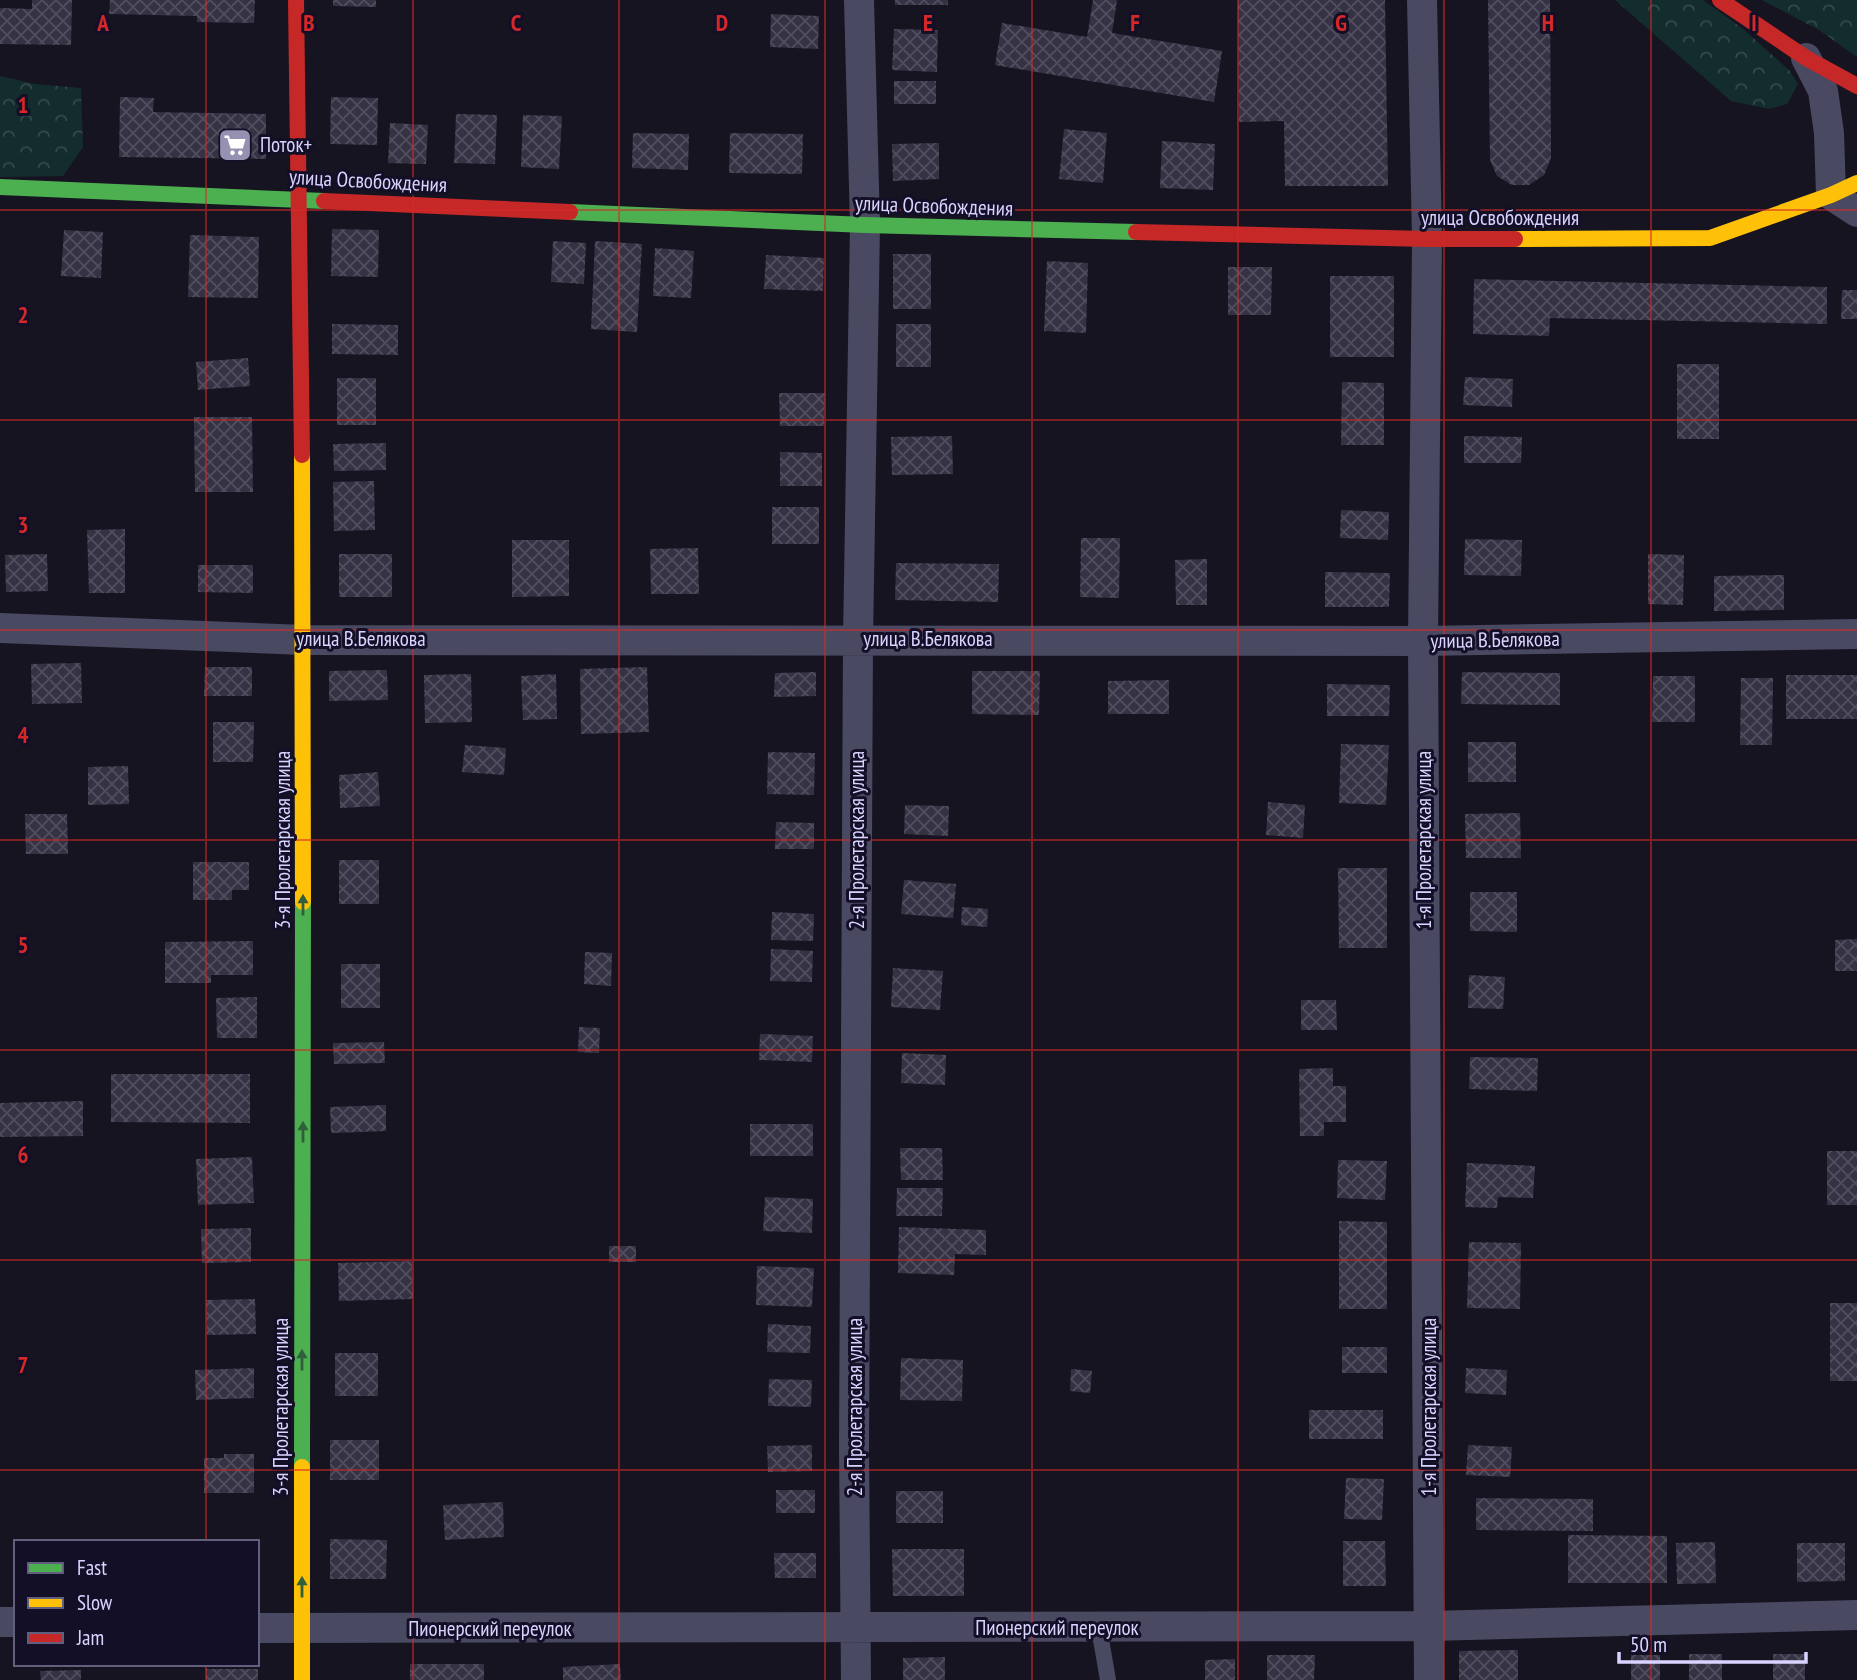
<svg xmlns="http://www.w3.org/2000/svg" width="1857" height="1680" font-family="'PT Sans Narrow',sans-serif">
<defs>
<pattern id="forest-crowns" width="20" height="18" patternUnits="userSpaceOnUse" patternTransform="scale(1.75)"><rect width="20" height="18" fill="#132c2d"/><path d="M2 6a3 3 0 1 1 6 0M12 15a3 3 0 1 1 6 0" fill="none" stroke="#354a4c"/></pattern>
<pattern id="building-cross-hatch" width="8" height="8" patternUnits="userSpaceOnUse" patternTransform="scale(1.75)"><rect width="8" height="8" fill="#343243"/><path d="M0 0l8 8M0 8l8-8" fill="none" stroke="#514f5f"/></pattern>
</defs>
<rect width="100%" height="100%" fill="#161421"/>
<path fill="url(#forest-crowns)" d="M 1615,0 L 1703,0 L 1742,28 L 1789,70 L 1798,84 L 1787,104 L 1769,109 L 1731,101 Z
M 1762,0 L 1857,0 L 1857,57 L 1819,30 Z
M 0,76 L 35,84 L 81,88 L 83,147 L 63,176 L 0,177 Z"/>
<path fill="url(#building-cross-hatch)" d="M 32,0 L 72,0 L 71,45 L 0,44 L 0,8 L 32,9 Z
M 110,0 L 255,0 L 254,23 L 197,22 L 197,16 L 109,14 Z
M 333,0 L 376,0 L 376,7 L 333,6 Z
M 895,0 L 948,0 L 948,5 L 895,5 Z
M 1093,0 L 1117,0 L 1112,33 L 1222,51 L 1214,102 L 995,65 L 1002,23 L 1087,37 Z
M 1238,0 L 1385,0 L 1388,186 L 1285,186 L 1284,121 L 1239,122 Z
M 1488,0 L 1550,0 L 1551,158 L 1544,175 L 1529,185 L 1512,185 L 1497,176 L 1490,160 Z
M 771,14 L 819,16 L 818,49 L 770,47 Z
M 894,29 L 938,30 L 937,72 L 892,70 Z
M 894,81 L 936,81 L 936,104 L 894,104 Z
M 120,97 L 154,98 L 153,112 L 266,114 L 266,159 L 119,157 Z
M 331,97 L 378,98 L 377,145 L 330,144 Z
M 456,114 L 497,115 L 495,164 L 454,163 Z
M 523,115 L 562,116 L 559,169 L 521,167 Z
M 390,123 L 428,125 L 426,164 L 388,163 Z
M 1064,129 L 1107,133 L 1103,183 L 1059,179 Z
M 633,133 L 689,134 L 688,170 L 632,168 Z
M 730,133 L 803,134 L 802,174 L 729,173 Z
M 1162,141 L 1215,144 L 1213,190 L 1160,188 Z
M 939,143 L 939,179 L 893,181 L 892,144 Z
M 332,229 L 379,230 L 378,277 L 331,276 Z
M 64,230 L 103,232 L 101,278 L 61,276 Z
M 190,235 L 259,237 L 258,298 L 188,297 Z
M 553,241 L 586,243 L 584,284 L 551,282 Z
M 595,241 L 642,244 L 637,332 L 591,329 Z
M 655,248 L 694,251 L 691,298 L 653,296 Z
M 893,254 L 931,254 L 931,309 L 893,309 Z
M 766,255 L 824,258 L 823,291 L 764,289 Z
M 1047,261 L 1088,263 L 1086,333 L 1044,331 Z
M 1228,267 L 1272,267 L 1271,315 L 1228,315 Z
M 1330,276 L 1394,276 L 1394,357 L 1330,357 Z
M 1474,279 L 1827,287 L 1827,324 L 1550,318 L 1549,336 L 1473,334 Z
M 1842,290 L 1857,290 L 1857,319 L 1841,319 Z
M 332,324 L 398,325 L 398,355 L 332,354 Z
M 896,324 L 931,324 L 931,367 L 896,367 Z
M 248,358 L 250,386 L 198,390 L 196,362 Z
M 1677,364 L 1719,364 L 1719,439 L 1677,439 Z
M 1465,377 L 1513,379 L 1512,407 L 1463,405 Z
M 337,378 L 376,378 L 376,425 L 337,425 Z
M 1342,382 L 1384,383 L 1384,445 L 1341,445 Z
M 779,393 L 825,393 L 824,426 L 780,426 Z
M 194,417 L 252,417 L 253,492 L 195,492 Z
M 952,436 L 953,474 L 892,475 L 891,437 Z
M 1464,436 L 1522,437 L 1521,463 L 1464,463 Z
M 386,443 L 386,470 L 334,471 L 333,444 Z
M 780,452 L 822,453 L 822,486 L 780,486 Z
M 374,481 L 375,530 L 334,531 L 333,482 Z
M 772,507 L 819,507 L 819,544 L 772,544 Z
M 1341,510 L 1389,512 L 1388,540 L 1340,538 Z
M 125,529 L 125,593 L 89,593 L 87,530 Z
M 1081,538 L 1120,538 L 1119,598 L 1080,597 Z
M 1465,539 L 1522,540 L 1521,576 L 1464,575 Z
M 512,540 L 569,540 L 569,596 L 512,597 Z
M 698,548 L 699,594 L 651,594 L 650,549 Z
M 47,554 L 48,591 L 6,592 L 5,555 Z
M 339,554 L 392,554 L 392,597 L 339,597 Z
M 1648,554 L 1684,555 L 1683,605 L 1648,604 Z
M 1207,559 L 1207,605 L 1176,605 L 1175,560 Z
M 896,563 L 999,564 L 998,602 L 895,600 Z
M 198,565 L 253,565 L 253,593 L 198,592 Z
M 1325,572 L 1390,573 L 1389,607 L 1325,607 Z
M 1784,575 L 1784,610 L 1714,611 L 1714,576 Z
M 81,663 L 82,703 L 32,704 L 31,664 Z
M 205,667 L 252,667 L 252,696 L 204,696 Z
M 647,667 L 649,732 L 581,734 L 580,669 Z
M 387,670 L 388,700 L 329,701 L 329,671 Z
M 972,671 L 1040,671 L 1039,715 L 972,714 Z
M 816,672 L 816,696 L 774,697 L 775,673 Z
M 1462,672 L 1560,673 L 1560,705 L 1461,704 Z
M 471,674 L 472,722 L 425,723 L 424,675 Z
M 556,674 L 557,719 L 523,720 L 521,676 Z
M 1786,675 L 1857,675 L 1857,719 L 1786,719 Z
M 1653,676 L 1695,676 L 1695,722 L 1652,722 Z
M 1741,678 L 1773,678 L 1772,745 L 1740,745 Z
M 1169,680 L 1169,714 L 1108,714 L 1108,681 Z
M 1327,684 L 1390,685 L 1389,716 L 1327,716 Z
M 213,722 L 254,722 L 253,762 L 213,762 Z
M 1468,742 L 1516,742 L 1516,782 L 1468,782 Z
M 1341,744 L 1389,745 L 1386,805 L 1339,803 Z
M 465,745 L 506,748 L 504,775 L 462,772 Z
M 768,752 L 815,753 L 814,795 L 767,794 Z
M 128,766 L 129,804 L 88,805 L 88,767 Z
M 378,772 L 380,806 L 340,808 L 339,775 Z
M 1268,802 L 1305,805 L 1303,838 L 1266,835 Z
M 905,805 L 949,806 L 948,836 L 904,834 Z
M 1520,813 L 1521,858 L 1466,858 L 1465,814 Z
M 25,814 L 67,814 L 68,854 L 26,854 Z
M 776,822 L 814,823 L 814,849 L 775,849 Z
M 339,860 L 379,860 L 379,904 L 339,904 Z
M 193,862 L 249,862 L 249,890 L 232,890 L 232,900 L 193,900 Z
M 1338,868 L 1387,868 L 1387,948 L 1339,948 Z
M 904,880 L 956,884 L 953,918 L 901,914 Z
M 1470,892 L 1517,892 L 1517,932 L 1470,931 Z
M 962,907 L 988,909 L 987,927 L 961,925 Z
M 772,912 L 814,914 L 813,941 L 771,940 Z
M 1857,939 L 1857,971 L 1835,971 L 1835,940 Z
M 253,941 L 253,975 L 211,975 L 211,983 L 165,983 L 165,942 Z
M 771,949 L 813,951 L 812,982 L 770,981 Z
M 585,952 L 612,953 L 611,986 L 584,984 Z
M 341,964 L 380,964 L 380,1008 L 341,1008 Z
M 893,968 L 943,971 L 940,1010 L 891,1007 Z
M 1469,975 L 1505,977 L 1503,1009 L 1468,1008 Z
M 257,997 L 257,1038 L 217,1038 L 216,998 Z
M 1301,1000 L 1336,1000 L 1337,1030 L 1301,1030 Z
M 579,1027 L 600,1028 L 599,1053 L 578,1052 Z
M 760,1034 L 813,1036 L 812,1062 L 759,1060 Z
M 384,1042 L 385,1063 L 334,1064 L 333,1043 Z
M 902,1053 L 946,1055 L 945,1085 L 901,1083 Z
M 1470,1057 L 1538,1058 L 1537,1091 L 1469,1089 Z
M 1333,1068 L 1333,1086 L 1346,1086 L 1346,1122 L 1324,1122 L 1324,1136 L 1300,1136 L 1299,1069 Z
M 111,1074 L 250,1074 L 250,1123 L 111,1122 Z
M 83,1101 L 83,1136 L 0,1137 L 0,1103 Z
M 386,1105 L 386,1131 L 331,1133 L 330,1107 Z
M 750,1124 L 813,1124 L 813,1156 L 750,1156 Z
M 900,1148 L 942,1148 L 943,1180 L 901,1180 Z
M 1827,1151 L 1857,1151 L 1857,1205 L 1827,1205 Z
M 252,1157 L 254,1203 L 198,1205 L 196,1159 Z
M 1338,1160 L 1387,1161 L 1385,1200 L 1337,1198 Z
M 1467,1163 L 1535,1166 L 1533,1198 L 1498,1197 L 1497,1208 L 1465,1207 Z
M 897,1188 L 943,1188 L 942,1216 L 896,1216 Z
M 765,1197 L 813,1199 L 812,1233 L 763,1231 Z
M 1339,1221 L 1387,1222 L 1387,1309 L 1339,1309 Z
M 899,1227 L 986,1230 L 986,1255 L 955,1254 L 954,1275 L 898,1273 Z
M 251,1228 L 251,1262 L 202,1263 L 201,1229 Z
M 1469,1242 L 1521,1243 L 1520,1309 L 1467,1308 Z
M 609,1246 L 636,1246 L 636,1262 L 609,1262 Z
M 412,1261 L 413,1299 L 339,1301 L 338,1263 Z
M 757,1266 L 814,1268 L 812,1307 L 756,1305 Z
M 255,1299 L 256,1334 L 207,1335 L 206,1300 Z
M 1830,1303 L 1857,1303 L 1857,1381 L 1830,1381 Z
M 768,1324 L 811,1326 L 810,1353 L 767,1352 Z
M 1342,1347 L 1387,1347 L 1387,1373 L 1342,1373 Z
M 335,1353 L 378,1353 L 378,1396 L 335,1396 Z
M 901,1358 L 963,1360 L 962,1401 L 900,1400 Z
M 254,1368 L 254,1398 L 196,1400 L 195,1370 Z
M 1466,1368 L 1507,1370 L 1506,1395 L 1465,1393 Z
M 1071,1369 L 1092,1371 L 1090,1393 L 1070,1391 Z
M 769,1379 L 812,1380 L 811,1407 L 768,1406 Z
M 1309,1410 L 1383,1410 L 1383,1439 L 1309,1439 Z
M 330,1440 L 379,1440 L 379,1480 L 330,1480 Z
M 812,1445 L 812,1471 L 768,1472 L 767,1446 Z
M 1468,1445 L 1512,1447 L 1510,1477 L 1466,1475 Z
M 224,1454 L 254,1454 L 254,1493 L 204,1493 L 204,1458 L 224,1458 Z
M 1346,1478 L 1384,1479 L 1382,1520 L 1344,1519 Z
M 776,1490 L 815,1490 L 815,1513 L 776,1513 Z
M 896,1491 L 943,1491 L 943,1523 L 896,1523 Z
M 1476,1498 L 1593,1499 L 1593,1531 L 1476,1530 Z
M 503,1502 L 504,1537 L 445,1540 L 443,1505 Z
M 1568,1535 L 1667,1536 L 1667,1583 L 1568,1583 Z
M 330,1539 L 387,1540 L 386,1579 L 330,1579 Z
M 1343,1541 L 1385,1541 L 1386,1586 L 1343,1586 Z
M 1715,1542 L 1716,1583 L 1677,1584 L 1676,1543 Z
M 1797,1543 L 1845,1543 L 1845,1581 L 1797,1582 Z
M 892,1549 L 964,1549 L 964,1596 L 893,1596 Z
M 774,1553 L 816,1553 L 816,1578 L 775,1578 Z
M 1518,1650 L 1518,1680 L 1459,1680 L 1459,1651 Z
M 1689,1654 L 1722,1654 L 1722,1680 L 1689,1680 Z
M 1773,1654 L 1805,1654 L 1805,1680 L 1773,1680 Z
M 1267,1655 L 1315,1655 L 1314,1680 L 1267,1680 Z
M 1631,1655 L 1660,1655 L 1660,1680 L 1631,1680 Z
M 945,1657 L 945,1680 L 903,1680 L 903,1658 Z
M 1235,1659 L 1235,1680 L 1205,1680 L 1205,1660 Z
M 410,1664 L 484,1664 L 484,1680 L 410,1680 Z
M 620,1664 L 621,1680 L 563,1680 L 563,1667 Z
M 206,1669 L 258,1669 L 258,1680 L 206,1680 Z
M 81,1670 L 81,1680 L 41,1680 L 40,1671 Z"/>
<g fill="none" stroke-linecap="round" stroke-linejoin="round">
<path stroke="#4a4962" stroke-width="16" d="M 1099,1628 L 1108,1680"/>
<path stroke="#4a4962" stroke-width="30" d="M 1422,0 L 1427,239 L 1423,641 L 1429,1680
M 1806,58 L 1823,91 L 1829,133 L 1831,195 L 1857,212
M 0,628 L 304,640 L 1423,641 L 1857,634
M 0,1622 L 16,1622
M 257,1628 L 1430,1626 L 1857,1615
M 856,1680 L 854,1449 L 858,639 L 865,225 L 859,0"/>
<path stroke="#4caf50" stroke-width="16" d="M 0,187 L 324,201
M 570,212 L 865,225 L 1136,232
M 302,1467 L 303,902"/>
<path stroke="#ffc107" stroke-width="16" d="M 1515,239 L 1710,238 L 1831,195 L 1857,183
M 302,455 L 303,902
M 302,1680 L 302,1467"/>
<path stroke="#c62828" stroke-width="16" d="M 296,0 L 302,455
M 1720,0 L 1806,58 L 1857,86
M 324,201 L 570,212
M 1136,232 L 1427,239 L 1515,239"/>
</g>
<defs><path id="oneway-solid" d="M-6-.8H1V-3.2L6.5 0L1 3.2V.8H-6Z" transform="scale(1.75)"/></defs>
<g fill="#305f3b">
<use href="#oneway-solid" transform="translate(303 905) rotate(-90)"/>
<use href="#oneway-solid" transform="translate(303 1132) rotate(-90)"/>
<use href="#oneway-solid" transform="translate(302 1360) rotate(-90)"/>
<use href="#oneway-solid" transform="translate(302 1587) rotate(-90)"/>
</g>
<path fill="none" stroke="#d62828" stroke-width="2" stroke-opacity="0.55" d="M 206,0 L 206,1542M 413,0 L 413,1680M 619,0 L 619,1680M 825,0 L 825,1680M 1032,0 L 1032,1680M 1238,0 L 1238,1680M 1444,0 L 1444,1680M 1651,0 L 1651,1680M 0,210 L 1857,210M 0,420 L 1857,420M 0,630 L 1857,630M 0,840 L 1857,840M 0,1050 L 1857,1050M 0,1260 L 1857,1260M 0,1470 L 1857,1470M 206,1664 L 206,1680"/>
<defs>
<g id="supermarket-square" transform="scale(1.75)"><rect x="-9" y="-9" width="18" height="18" rx="4" fill="#9591b1" stroke="#130f26"/><path d="M-6-5.5h2.5l.6 2H6L4.5 2H-2.5L-4.4-4H-6ZM-1.5 3.2a1.3 1.3 0 1 0 .1 0ZM3 3.2a1.3 1.3 0 1 0 .1 0Z" fill="#fff"/></g>
</defs>
<g fill-rule="evenodd">
<use href="#supermarket-square" x="235" y="145"/>
</g>
<g text-anchor="middle" stroke-width="6" stroke-linejoin="round" paint-order="stroke">
<g font-size="21" fill="#d9d4ff" stroke="#130f26" text-anchor="start">
<text x="260" y="152">Поток+</text>
</g>
<g font-size="21" fill="#d9d4ff" stroke="#130f26">
<text transform="translate(368 181) rotate(3)" y="7">улица Освобождения</text>
<text transform="translate(934 206) rotate(2)" y="7">улица Освобождения</text>
<text x="1500" y="225">улица Освобождения</text>
<text x="361" y="646">улица В.Белякова</text>
<text x="928" y="646">улица В.Белякова</text>
<text transform="translate(1495 640) rotate(-1)" y="7">улица В.Белякова</text>
<text transform="translate(283 840) rotate(-90)" y="7">3-я Пролетарская улица</text>
<text transform="translate(857 840) rotate(-90)" y="7">2-я Пролетарская улица</text>
<text transform="translate(1424 840) rotate(-90)" y="7">1-я Пролетарская улица</text>
<text transform="translate(281 1407) rotate(-90)" y="7">3-я Пролетарская улица</text>
<text transform="translate(855 1407) rotate(-90)" y="7">2-я Пролетарская улица</text>
<text transform="translate(1429 1407) rotate(-90)" y="7">1-я Пролетарская улица</text>
<text x="1057" y="1635">Пионерский переулок</text>
<text x="490" y="1636">Пионерский переулок</text>
</g>
</g>
<g font-size="23" text-anchor="middle" font-weight="bold" fill="#d62828" stroke="#130f26" stroke-width="6" stroke-linejoin="round" paint-order="stroke">
<text x="103" y="31">A</text>
<text x="309" y="31">B</text>
<text x="516" y="31">C</text>
<text x="722" y="31">D</text>
<text x="928" y="31">E</text>
<text x="1135" y="31">F</text>
<text x="1341" y="31">G</text>
<text x="1548" y="31">H</text>
<text x="1754" y="31">I</text>
<text x="23" y="113">1</text>
<text x="23" y="323">2</text>
<text x="23" y="533">3</text>
<text x="23" y="743">4</text>
<text x="23" y="953">5</text>
<text x="23" y="1163">6</text>
<text x="23" y="1373">7</text>
</g>
<rect x="14" y="1540" width="245" height="126" fill="#130f26" stroke="#625e7d" stroke-width="2"/>
<rect x="28" y="1563" width="35" height="10" fill="#4caf50" stroke="#625e7d" stroke-width="2"/>
<text x="77" y="1575" font-size="21" fill="#d9d4ff">Fast</text>
<rect x="28" y="1598" width="35" height="10" fill="#ffc107" stroke="#625e7d" stroke-width="2"/>
<text x="77" y="1610" font-size="21" fill="#d9d4ff">Slow</text>
<rect x="28" y="1633" width="35" height="10" fill="#c62828" stroke="#625e7d" stroke-width="2"/>
<text x="77" y="1645" font-size="21" fill="#d9d4ff">Jam</text>
<path d="M1619 1652v10h187v-10" fill="none" stroke="#d9d4ff" stroke-width="3.5"/>
<text x="1630" y="1652" font-size="21" fill="#d9d4ff" stroke="#130f26" stroke-width="5" paint-order="stroke">50 m</text>
</svg>
